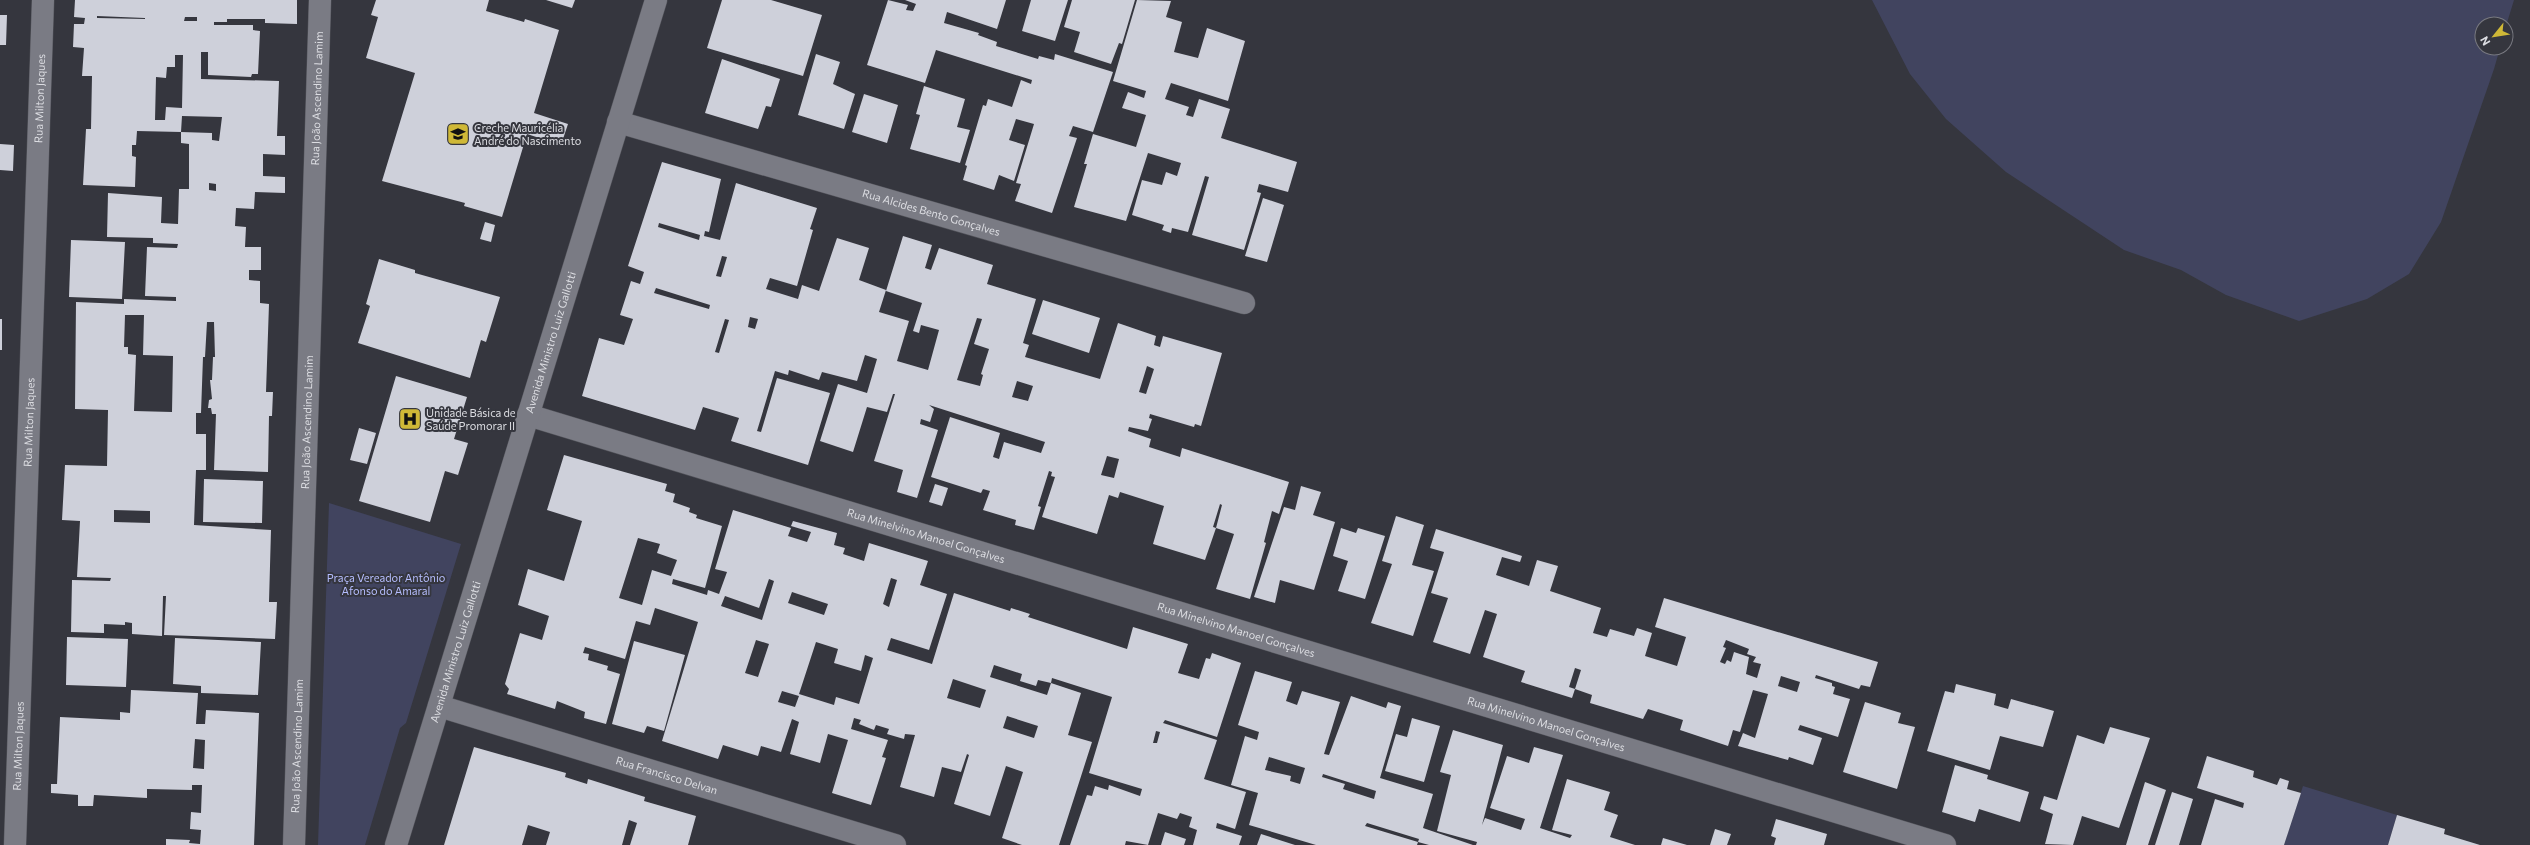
<svg xmlns="http://www.w3.org/2000/svg" width="2530" height="845" font-family="Commissioner,sans-serif">
<rect width="100%" height="100%" fill="#35363e"/>
<path fill="#41445f" d="M 1872,0 L 2514,0 L 2506,26 L 2506,24 L 2482,24 L 2482,48 L 2500,48 L 2494,69 L 2441,222 L 2409,274 L 2367,299 L 2299,321 L 2226,295 L 2181,270 L 2124,250 L 2006,172 L 1946,119 L 1910,74 Z
M 329,503 L 461,544 L 406,723 L 400,728 L 365,845 L 318,845 Z
M 2303,786 L 2397,815 L 2388,845 L 2284,845 Z"/>
<path fill="#ced0da" fill-rule="evenodd" d="M 75,0 L 297,0 L 297,24 L 265,23 L 265,19 L 227,19 L 227,22 L 214,22 L 214,25 L 253,25 L 253,30 L 260,31 L 258,74 L 252,74 L 251,77 L 208,75 L 208,52 L 201,52 L 201,79 L 279,81 L 277,136 L 285,136 L 285,155 L 263,154 L 263,176 L 285,177 L 285,193 L 255,192 L 254,209 L 236,208 L 235,226 L 246,227 L 245,247 L 261,247 L 261,270 L 249,270 L 249,280 L 260,281 L 260,303 L 269,304 L 266,392 L 273,392 L 272,416 L 269,416 L 268,472 L 214,470 L 216,414 L 212,414 L 211,408 L 208,408 L 209,400 L 212,399 L 210,380 L 212,380 L 213,357 L 215,357 L 214,322 L 207,322 L 205,357 L 203,357 L 201,413 L 196,413 L 196,434 L 206,434 L 206,470 L 196,470 L 194,525 L 271,530 L 269,602 L 277,602 L 275,639 L 164,635 L 166,596 L 163,596 L 162,636 L 132,634 L 132,623 L 125,622 L 125,625 L 104,624 L 104,633 L 71,632 L 72,580 L 110,581 L 111,578 L 77,577 L 80,521 L 62,520 L 65,465 L 107,466 L 108,410 L 75,409 L 76,302 L 124,304 L 124,299 L 176,301 L 176,297 L 145,296 L 147,247 L 177,248 L 178,244 L 153,243 L 153,238 L 107,237 L 108,193 L 162,197 L 161,223 L 178,224 L 179,189 L 189,189 L 189,144 L 181,143 L 181,132 L 212,133 L 212,140 L 219,141 L 222,117 L 182,116 L 181,132 L 137,131 L 136,145 L 132,145 L 132,156 L 136,157 L 135,187 L 83,185 L 86,129 L 91,129 L 92,76 L 82,76 L 84,48 L 73,47 L 74,24 L 84,24 L 85,18 L 74,17 ZM 97,16 L 145,18 L 145,19 L 97,18 ZM 185,17 L 197,17 L 197,21 L 184,21 ZM 175,55 L 183,55 L 182,108 L 166,107 L 165,120 L 155,120 L 156,77 L 166,78 L 167,67 L 175,67 ZM 209,183 L 216,184 L 216,191 L 209,190 ZM 125,315 L 144,315 L 143,355 L 173,356 L 172,412 L 134,411 L 136,355 L 128,354 L 128,347 L 124,347 ZM 114,510 L 150,511 L 150,523 L 114,522 Z
M 376,0 L 489,0 L 486,11 L 524,22 L 525,19 L 559,30 L 534,113 L 568,124 L 561,145 L 527,134 L 502,217 L 464,206 L 465,203 L 382,181 L 415,73 L 366,58 L 378,17 L 371,15 Z
M 546,0 L 575,0 L 572,8 Z
M 722,0 L 771,0 L 822,15 L 803,76 L 707,48 Z
M 888,0 L 908,5 L 906,10 L 913,11 L 916,4 L 905,0 L 1006,0 L 997,29 L 947,12 L 944,23 L 979,33 L 978,35 L 997,42 L 996,46 L 1038,59 L 1039,56 L 1054,60 L 1055,54 L 1113,72 L 1093,132 L 1073,126 L 1069,136 L 1077,138 L 1052,213 L 1015,201 L 1021,184 L 1016,183 L 1034,124 L 1016,119 L 1009,140 L 1025,145 L 1014,181 L 999,175 L 994,190 L 963,180 L 967,166 L 965,165 L 983,105 L 986,106 L 988,99 L 1012,107 L 1021,80 L 1031,84 L 1032,80 L 936,50 L 925,83 L 867,65 Z
M 1031,0 L 1068,0 L 1055,41 L 1022,31 Z
M 1072,0 L 1135,0 L 1122,44 L 1119,43 L 1111,64 L 1074,52 L 1080,32 L 1064,27 Z
M 1137,0 L 1171,1 L 1166,17 L 1182,22 L 1174,52 L 1198,58 L 1207,28 L 1245,41 L 1228,101 L 1171,83 L 1165,99 L 1189,107 L 1186,115 L 1193,117 L 1199,99 L 1230,109 L 1221,138 L 1297,162 L 1288,192 L 1259,184 L 1257,192 L 1261,193 L 1244,250 L 1192,235 L 1209,177 L 1205,176 L 1188,232 L 1172,228 L 1171,233 L 1162,230 L 1164,225 L 1132,215 L 1142,180 L 1162,185 L 1166,172 L 1177,176 L 1181,163 L 1148,153 L 1126,221 L 1074,207 L 1087,164 L 1084,164 L 1093,134 L 1136,147 L 1146,115 L 1122,108 L 1128,92 L 1144,98 L 1146,91 L 1113,81 Z
M 0,15 L 7,15 L 6,45 L 0,45 Z
M 816,54 L 840,62 L 833,84 L 855,94 L 844,129 L 798,115 Z
M 722,59 L 780,79 L 771,107 L 766,106 L 758,129 L 705,113 Z
M 924,86 L 965,99 L 957,127 L 970,130 L 960,163 L 910,149 L 920,115 L 916,114 Z
M 864,94 L 898,105 L 887,143 L 852,132 Z
M 0,144 L 14,145 L 13,171 L 0,170 Z
M 662,162 L 721,179 L 709,232 L 705,231 L 704,236 L 720,240 L 736,183 L 817,208 L 810,229 L 813,230 L 797,286 L 770,278 L 766,289 L 798,299 L 802,285 L 819,291 L 837,238 L 869,248 L 859,280 L 886,290 L 879,312 L 909,321 L 897,361 L 928,370 L 939,330 L 921,325 L 919,333 L 913,331 L 922,303 L 886,291 L 903,236 L 932,245 L 925,268 L 931,270 L 939,248 L 993,265 L 987,284 L 1036,299 L 1023,343 L 1029,345 L 1025,357 L 1100,379 L 1118,323 L 1156,336 L 1154,345 L 1160,347 L 1163,336 L 1222,353 L 1201,426 L 1195,424 L 1194,427 L 1150,414 L 1149,418 L 1152,419 L 1148,431 L 1129,427 L 1128,431 L 1151,439 L 1149,447 L 1180,457 L 1182,448 L 1289,482 L 1279,514 L 1272,511 L 1264,542 L 1266,543 L 1250,599 L 1216,589 L 1234,534 L 1216,528 L 1222,505 L 1220,504 L 1213,527 L 1216,528 L 1205,560 L 1153,544 L 1164,506 L 1120,492 L 1118,498 L 1109,495 L 1097,534 L 1042,517 L 1055,477 L 1051,476 L 1052,472 L 1049,471 L 1038,506 L 1041,507 L 1034,530 L 1015,525 L 1016,520 L 983,510 L 990,491 L 983,489 L 981,493 L 931,477 L 950,417 L 1000,433 L 993,457 L 999,459 L 1004,442 L 1041,453 L 1045,442 L 929,405 L 934,409 L 930,422 L 921,419 L 920,424 L 938,430 L 917,498 L 897,492 L 903,470 L 874,461 L 895,394 L 893,394 L 887,412 L 867,407 L 853,452 L 820,441 L 838,384 L 867,393 L 877,359 L 865,355 L 857,381 L 822,372 L 819,380 L 789,370 L 788,375 L 775,371 L 757,431 L 761,432 L 777,378 L 830,393 L 808,465 L 731,441 L 739,418 L 703,407 L 695,430 L 582,396 L 599,338 L 624,345 L 633,319 L 620,315 L 631,281 L 640,284 L 644,272 L 628,266 ZM 659,223 L 700,235 L 699,240 L 658,227 ZM 722,256 L 727,257 L 721,277 L 716,276 ZM 656,288 L 710,305 L 709,309 L 654,293 ZM 750,317 L 758,319 L 755,329 L 748,327 ZM 977,318 L 982,319 L 974,344 L 989,349 L 981,374 L 983,375 L 980,386 L 957,380 ZM 725,319 L 729,320 L 719,353 L 715,352 ZM 1147,366 L 1154,369 L 1146,394 L 1139,392 ZM 1017,381 L 1033,386 L 1028,401 L 1012,397 ZM 1107,456 L 1119,459 L 1114,478 L 1101,475 Z
M 1263,198 L 1284,205 L 1267,262 L 1245,256 Z
M 485,222 L 495,225 L 491,242 L 480,239 Z
M 71,240 L 125,242 L 122,299 L 69,297 Z
M 379,259 L 415,270 L 415,273 L 500,297 L 486,342 L 481,340 L 470,378 L 358,343 L 370,306 L 366,304 Z
M 1043,300 L 1100,318 L 1089,353 L 1032,334 Z
M 0,319 L 2,319 L 2,350 L 0,350 Z
M 396,376 L 467,397 L 454,439 L 468,443 L 458,475 L 445,471 L 430,522 L 359,501 Z
M 359,428 L 376,433 L 367,464 L 350,460 Z
M 564,455 L 667,484 L 665,491 L 675,494 L 673,502 L 690,508 L 689,512 L 697,515 L 696,518 L 722,526 L 705,588 L 673,579 L 672,584 L 707,595 L 708,590 L 719,594 L 727,572 L 715,569 L 733,510 L 791,528 L 788,536 L 807,542 L 811,532 L 791,526 L 793,521 L 837,533 L 834,545 L 845,548 L 843,554 L 864,561 L 869,543 L 928,561 L 920,585 L 947,594 L 929,650 L 891,638 L 887,650 L 932,664 L 954,593 L 1010,611 L 1011,608 L 1030,614 L 1028,617 L 1127,649 L 1133,627 L 1188,644 L 1178,673 L 1199,679 L 1206,658 L 1210,659 L 1212,653 L 1241,663 L 1217,737 L 1165,720 L 1163,723 L 1217,740 L 1204,779 L 1246,792 L 1235,829 L 1217,823 L 1216,828 L 1242,836 L 1239,845 L 1193,845 L 1197,830 L 1189,827 L 1192,817 L 1180,813 L 1177,819 L 1158,813 L 1148,845 L 1126,841 L 1125,845 L 1070,845 L 1087,795 L 1092,796 L 1095,786 L 1108,790 L 1109,785 L 1140,796 L 1142,789 L 1089,773 L 1112,697 L 1052,678 L 1051,683 L 1038,680 L 1036,686 L 1020,681 L 1022,674 L 994,665 L 990,677 L 1047,695 L 1051,683 L 1081,693 L 1068,735 L 1092,742 L 1059,845 L 1022,845 L 1002,838 L 1023,772 L 1006,766 L 990,816 L 954,804 L 969,755 L 967,754 L 961,772 L 942,767 L 934,797 L 900,787 L 915,735 L 905,734 L 904,739 L 887,734 L 889,729 L 876,725 L 874,730 L 859,724 L 861,720 L 854,718 L 851,729 L 888,740 L 882,757 L 886,758 L 871,805 L 832,793 L 848,740 L 828,734 L 820,763 L 790,754 L 799,722 L 792,719 L 781,752 L 761,746 L 758,756 L 723,745 L 718,759 L 662,741 L 698,622 L 655,608 L 650,625 L 636,621 L 625,659 L 585,647 L 583,653 L 589,654 L 588,660 L 608,666 L 607,670 L 620,674 L 606,724 L 584,718 L 585,712 L 557,701 L 555,709 L 507,694 L 509,689 L 505,684 L 520,633 L 542,640 L 549,616 L 518,605 L 528,569 L 564,581 L 582,521 L 547,510 ZM 638,538 L 660,544 L 657,553 L 677,560 L 671,576 L 652,570 L 642,605 L 619,598 ZM 891,578 L 897,580 L 889,607 L 883,604 ZM 769,579 L 774,581 L 762,620 L 721,606 L 725,596 L 759,608 ZM 792,592 L 828,604 L 824,615 L 788,603 ZM 756,640 L 769,644 L 758,677 L 745,673 ZM 816,642 L 838,649 L 834,663 L 861,671 L 865,655 L 873,658 L 859,704 L 836,697 L 834,705 L 799,694 ZM 953,679 L 986,690 L 980,708 L 947,698 ZM 782,691 L 799,696 L 795,707 L 778,702 ZM 1007,716 L 1038,726 L 1034,738 L 1003,728 ZM 1156,731 L 1160,732 L 1157,743 L 1153,743 Z
M 204,479 L 263,481 L 262,523 L 203,522 Z
M 935,484 L 948,488 L 942,506 L 929,502 Z
M 1301,486 L 1321,492 L 1313,515 L 1335,522 L 1314,590 L 1280,580 L 1275,603 L 1254,597 L 1284,507 L 1295,510 Z
M 1396,516 L 1424,525 L 1412,565 L 1434,571 L 1413,636 L 1371,623 L 1392,564 L 1382,561 Z
M 1341,528 L 1356,533 L 1358,528 L 1385,536 L 1365,599 L 1338,591 L 1348,561 L 1333,556 Z
M 1436,529 L 1522,556 L 1520,562 L 1502,557 L 1496,575 L 1529,586 L 1537,560 L 1558,566 L 1550,591 L 1601,608 L 1593,633 L 1607,637 L 1610,629 L 1634,636 L 1637,628 L 1652,633 L 1645,656 L 1677,666 L 1686,637 L 1655,627 L 1664,598 L 1878,662 L 1870,687 L 1861,685 L 1859,689 L 1816,675 L 1815,678 L 1832,683 L 1832,686 L 1835,687 L 1833,694 L 1850,699 L 1838,737 L 1800,725 L 1798,730 L 1822,738 L 1813,765 L 1789,757 L 1788,760 L 1738,746 L 1743,733 L 1755,738 L 1768,694 L 1753,690 L 1740,732 L 1733,730 L 1728,746 L 1680,730 L 1683,720 L 1648,709 L 1643,719 L 1590,703 L 1592,695 L 1575,689 L 1581,670 L 1575,668 L 1569,687 L 1575,689 L 1572,698 L 1521,682 L 1525,671 L 1483,657 L 1497,614 L 1485,610 L 1470,654 L 1433,642 L 1448,598 L 1431,593 L 1444,552 L 1430,548 ZM 1726,640 L 1749,649 L 1747,654 L 1756,657 L 1753,662 L 1761,664 L 1757,678 L 1746,674 L 1749,657 L 1734,652 L 1731,662 L 1727,660 L 1725,664 L 1720,662 L 1726,648 L 1723,647 ZM 1781,676 L 1800,682 L 1797,692 L 1778,686 Z
M 67,637 L 128,639 L 126,687 L 66,685 Z
M 175,638 L 261,642 L 258,695 L 201,693 L 201,686 L 173,684 Z
M 634,641 L 685,655 L 664,731 L 647,726 L 644,733 L 612,724 Z
M 1255,671 L 1292,682 L 1286,701 L 1297,705 L 1302,691 L 1340,702 L 1324,754 L 1329,755 L 1351,696 L 1386,708 L 1388,702 L 1401,706 L 1380,778 L 1433,794 L 1423,828 L 1473,845 L 1429,845 L 1418,842 L 1419,839 L 1367,823 L 1365,826 L 1418,842 L 1417,845 L 1316,845 L 1249,825 L 1258,793 L 1231,785 L 1245,736 L 1257,740 L 1259,732 L 1238,725 ZM 1269,757 L 1305,768 L 1300,784 L 1290,781 L 1291,776 L 1265,770 ZM 1323,774 L 1376,791 L 1374,799 L 1343,789 L 1345,784 L 1322,777 Z
M 1956,684 L 1996,694 L 1994,705 L 2008,709 L 2011,699 L 2054,711 L 2043,747 L 2000,736 L 1990,770 L 1927,751 L 1945,691 L 1954,693 Z
M 131,690 L 198,693 L 196,724 L 205,724 L 206,710 L 259,713 L 254,845 L 166,845 L 166,839 L 190,840 L 189,843 L 200,844 L 201,830 L 190,829 L 191,812 L 201,813 L 202,785 L 192,785 L 192,790 L 147,789 L 147,798 L 94,795 L 93,806 L 78,806 L 78,795 L 51,793 L 51,784 L 57,784 L 60,717 L 120,720 L 120,712 L 130,713 ZM 195,739 L 205,740 L 204,769 L 193,768 Z
M 1865,702 L 1901,713 L 1898,723 L 1915,727 L 1897,789 L 1843,772 Z
M 1412,718 L 1440,726 L 1424,782 L 1385,771 L 1396,734 L 1407,737 Z
M 2110,727 L 2150,738 L 2119,828 L 2082,816 L 2073,845 L 2045,844 L 2053,814 L 2040,809 L 2044,796 L 2057,800 L 2077,735 L 2104,744 Z
M 1453,730 L 1503,745 L 1482,825 L 1485,818 L 1521,830 L 1525,819 L 1490,808 L 1507,756 L 1529,763 L 1534,747 L 1563,755 L 1540,828 L 1570,838 L 1572,835 L 1552,830 L 1567,779 L 1610,792 L 1604,810 L 1618,815 L 1610,837 L 1635,845 L 1476,845 L 1477,842 L 1437,831 L 1451,775 L 1440,772 Z
M 474,747 L 566,773 L 565,777 L 587,784 L 588,779 L 645,797 L 644,801 L 696,816 L 688,845 L 630,845 L 637,823 L 629,820 L 622,845 L 546,845 L 550,832 L 528,825 L 522,845 L 444,845 Z
M 2207,756 L 2254,771 L 2253,777 L 2277,785 L 2280,778 L 2289,781 L 2287,789 L 2301,793 L 2284,845 L 2201,845 L 2215,799 L 2243,808 L 2244,803 L 2197,788 Z
M 1955,765 L 1988,775 L 1987,779 L 2029,792 L 2020,822 L 1979,809 L 1975,822 L 1942,812 Z
M 2145,782 L 2166,790 L 2148,845 L 2126,845 Z
M 2172,792 L 2193,799 L 2179,845 L 2155,845 Z
M 2397,815 L 2445,829 L 2444,834 L 2480,845 L 2388,845 Z
M 1776,819 L 1827,834 L 1824,845 L 1774,845 L 1776,838 L 1771,836 Z
M 1715,829 L 1731,834 L 1727,845 L 1710,845 Z
M 1165,832 L 1186,839 L 1184,845 L 1161,845 Z
M 1261,834 L 1295,845 L 1257,845 Z
M 1663,838 L 1687,845 L 1661,845 Z"/>
<g fill="none" stroke-linecap="round" stroke-linejoin="round">
<g stroke="#52535a" stroke-width="23">
<g id="minor">
<path id="s1" d="M 618,122 L 1244,303"/>
<path id="s2" d="M 528,415 L 1945,845"/>
<path id="s3" d="M 439,706 L 895,845"/>
<path id="s4" d="M 15,845 L 43,0"/>
</g>
</g>
<g stroke="#52535a" stroke-width="23">
<g id="tertiary">
<path id="s5" d="M 294,845 L 320,0"/>
<path id="s6" d="M 396,845 L 656,0"/>
</g>
</g>
<use href="#minor" stroke="#7a7b84" stroke-width="22"/>
<use href="#tertiary" stroke="#7a7b84" stroke-width="22"/>
</g>
<defs>
<g id="school-square" transform="scale(1.15)"><rect x="-9" y="-9" width="18" height="18" rx="4" fill="#cfb837" stroke="#35363e"/><path d="M0-5L7-2L0 1L-7-2ZM-4 1L0 2.5L4 1V4Q0 6-4 4Z" fill="#111"/></g>
<g id="hospital-square" transform="scale(1.15)"><rect x="-9" y="-9" width="18" height="18" rx="4" fill="#cfb837" stroke="#35363e"/><path d="M-5-5h3v3.5h4V-5h3V5h-3V1.5h-4V5h-3Z" fill="#111"/></g>
</defs>
<g fill-rule="evenodd">
<use href="#school-square" x="458" y="134"/>
<use href="#hospital-square" x="410" y="419"/>
</g>
<g text-anchor="middle" stroke-width="4" stroke-linejoin="round" paint-order="stroke">
<g font-size="11" fill="#dcdde2" stroke="#35363e">
<text dy="4" stroke="none"><textPath href="#s4" startOffset="747">Rua Milton Jaques</textPath></text>
<text dy="4" stroke="none"><textPath href="#s5" startOffset="747">Rua João Ascendino Lamim</textPath></text>
<text dy="4" stroke="none"><textPath href="#s1" startOffset="326">Rua Alcides Bento Gonçalves</textPath></text>
<text dy="4" stroke="none"><textPath href="#s6" startOffset="526">Avenida Ministro Luiz Gallotti</textPath></text>
<text dy="4" stroke="none"><textPath href="#s4" startOffset="423">Rua Milton Jaques</textPath></text>
<text dy="4" stroke="none"><textPath href="#s5" startOffset="423">Rua João Ascendino Lamim</textPath></text>
<text dy="4" stroke="none"><textPath href="#s2" startOffset="416">Rua Minelvino Manoel Gonçalves</textPath></text>
<text dy="4" stroke="none"><textPath href="#s2" startOffset="740">Rua Minelvino Manoel Gonçalves</textPath></text>
<text dy="4" stroke="none"><textPath href="#s6" startOffset="202">Avenida Ministro Luiz Gallotti</textPath></text>
<text dy="4" stroke="none"><textPath href="#s2" startOffset="1064">Rua Minelvino Manoel Gonçalves</textPath></text>
<text dy="4" stroke="none"><textPath href="#s4" startOffset="99">Rua Milton Jaques</textPath></text>
<text dy="4" stroke="none"><textPath href="#s5" startOffset="99">Rua João Ascendino Lamim</textPath></text>
<text dy="4" stroke="none"><textPath href="#s3" startOffset="238">Rua Francisco Delvan</textPath></text>
</g>
<g font-size="11" fill="#dcdde2" stroke="#35363e" text-anchor="start">
<text x="474" y="132">Creche Mauricélia<tspan x="474" dy="13">André do Nascimento</tspan></text>
<text x="426" y="417">Unidade Básica de<tspan x="426" dy="13">Saúde Promorar II</tspan></text>
</g>
<g font-size="11" fill="#b5bdfe" stroke="#35363e">
<text x="386" y="582">Praça Vereador Antônio<tspan x="386" dy="13">Afonso do Amaral</tspan></text>
</g>
</g>
<g transform="translate(2494 36) rotate(240)"><circle r="19" fill="#35363e" stroke="#787980"/>
<path d="M0-3L7 15L0 10L-7 15Z" fill="#cfb837"/>
<text y="-6" font-size="11" font-weight="bold" text-anchor="middle" fill="#dcdde2">N</text>
</g>
</svg>
